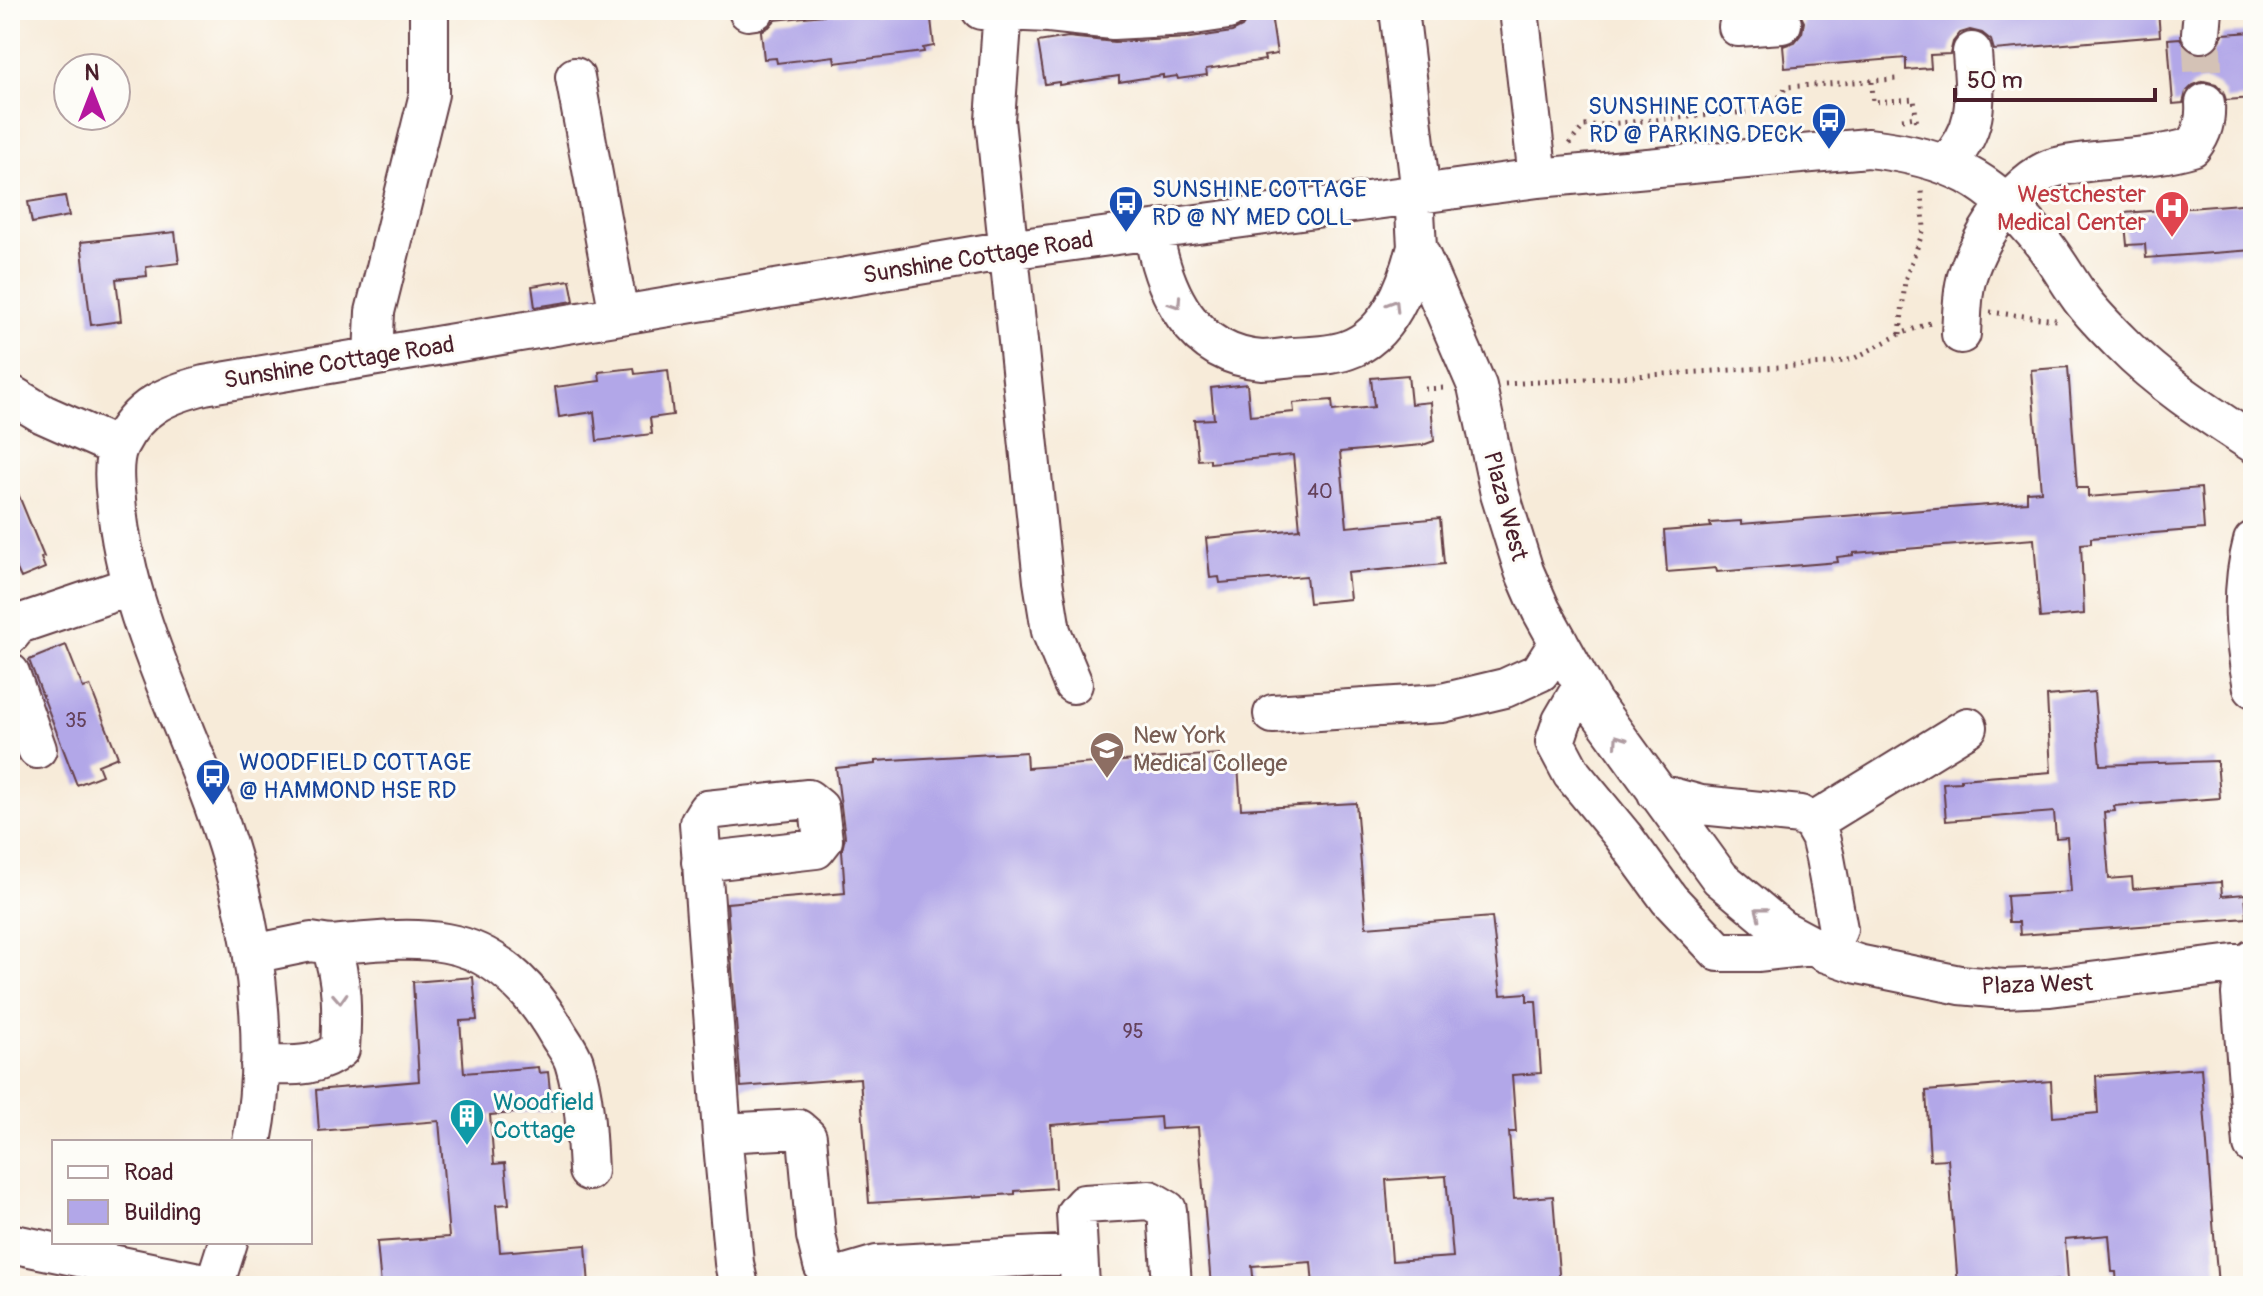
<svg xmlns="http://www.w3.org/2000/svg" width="2263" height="1296" font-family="Pangolin,sans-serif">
<rect width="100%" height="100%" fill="#fdfcf7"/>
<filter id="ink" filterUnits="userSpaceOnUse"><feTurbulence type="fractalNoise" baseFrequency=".0125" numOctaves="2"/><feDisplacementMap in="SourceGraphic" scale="16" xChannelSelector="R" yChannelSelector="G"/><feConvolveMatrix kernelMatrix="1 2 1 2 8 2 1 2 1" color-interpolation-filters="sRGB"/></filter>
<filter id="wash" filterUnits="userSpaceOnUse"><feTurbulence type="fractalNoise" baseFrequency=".006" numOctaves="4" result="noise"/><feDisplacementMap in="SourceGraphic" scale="32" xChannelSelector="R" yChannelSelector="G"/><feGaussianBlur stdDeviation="1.8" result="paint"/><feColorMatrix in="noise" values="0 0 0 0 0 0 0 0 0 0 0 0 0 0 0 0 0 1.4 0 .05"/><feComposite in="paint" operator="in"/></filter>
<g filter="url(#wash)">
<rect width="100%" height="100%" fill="#f7ebd9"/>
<g id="blocks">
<path fill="#b2a7e8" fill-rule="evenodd" d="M 872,10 L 873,15 L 930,10 L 934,46 L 923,48 L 924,52 L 835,63 L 834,56 L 777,63 L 776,58 L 764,59 L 761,31 L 769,27 L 775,20 Z
M 1798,10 L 2158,10 L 2160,36 L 1994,50 L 1991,40 L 1982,33 L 1970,30 L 1960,33 L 1953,42 L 1950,54 L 1930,55 L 1931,68 L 1906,70 L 1906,58 L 1785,68 L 1783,46 L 1795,42 L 1802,33 L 1804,22 Z
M 1271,15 L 1277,54 L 1264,56 L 1265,60 L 1206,69 L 1207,75 L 1178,79 L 1177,76 L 1163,78 L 1163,75 L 1119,82 L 1119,76 L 1059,85 L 1059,82 L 1045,84 L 1038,42 L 1068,37 L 1114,42 L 1190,38 L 1232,32 L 1242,27 L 1248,18 Z
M 2253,32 L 2253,98 L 2226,100 L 2223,91 L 2216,84 L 2204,81 L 2193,85 L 2186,92 L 2183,103 L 2173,104 L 2168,39 L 2180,38 L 2188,50 L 2200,55 L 2211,53 L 2218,46 L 2223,34 Z
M 65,196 L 69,216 L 32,223 L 28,202 Z
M 2253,203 L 2253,250 L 2146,258 L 2145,244 L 2127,245 L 2124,213 Z
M 175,232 L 179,263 L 146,267 L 147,276 L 116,279 L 121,321 L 91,325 L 81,242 Z
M 570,280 L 574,301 L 535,307 L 532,286 Z
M 2068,367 L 2077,488 L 2088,488 L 2088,497 L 2201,488 L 2204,529 L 2091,538 L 2091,543 L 2081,544 L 2084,614 L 2040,618 L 2034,539 L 1854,553 L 1854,555 L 1837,557 L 1838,562 L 1717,572 L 1716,568 L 1667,572 L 1664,531 L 1711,527 L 1710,523 L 1741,521 L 1741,524 L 2027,502 L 2027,492 L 2041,491 L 2031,370 Z
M 634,368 L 635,374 L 668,370 L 673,415 L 650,418 L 652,434 L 597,441 L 594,412 L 559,417 L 555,387 L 600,381 L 599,372 Z
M 1408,375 L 1411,404 L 1431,402 L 1434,441 L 1423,445 L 1340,452 L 1347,527 L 1440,518 L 1444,564 L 1347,573 L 1350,599 L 1309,603 L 1306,576 L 1220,583 L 1219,577 L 1210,578 L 1206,538 L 1300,529 L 1293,455 L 1210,463 L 1210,459 L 1198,460 L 1194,420 L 1214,419 L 1211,388 L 1247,384 L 1250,416 L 1294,412 L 1293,403 L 1332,400 L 1333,411 L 1374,407 L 1371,378 Z
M 10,474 L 44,557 L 41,558 L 45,568 L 21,578 L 16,567 L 10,570 Z
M 66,645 L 83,688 L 90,686 L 118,757 L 98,765 L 102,775 L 77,785 L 29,660 Z
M 2094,692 L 2100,765 L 2217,761 L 2220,798 L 2114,806 L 2115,811 L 2104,812 L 2109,879 L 2132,877 L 2133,889 L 2221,882 L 2222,896 L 2245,894 L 2247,918 L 2020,935 L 2019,922 L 2009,922 L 2007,896 L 2071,892 L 2067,837 L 2056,838 L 2054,812 L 1946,821 L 1943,783 L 1961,782 L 1961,779 L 2051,772 L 2047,696 Z
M 1026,752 L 1027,768 L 1219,754 L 1220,766 L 1238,765 L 1241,809 L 1356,803 L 1366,927 L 1492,917 L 1501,995 L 1527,993 L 1527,1001 L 1536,1001 L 1541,1073 L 1512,1075 L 1516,1132 L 1509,1132 L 1514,1199 L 1553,1196 L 1560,1286 L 1313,1286 L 1311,1262 L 1252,1266 L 1254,1286 L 1211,1286 L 1198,1127 L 1161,1129 L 1160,1117 L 1051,1125 L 1055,1188 L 1015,1191 L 1015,1194 L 869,1203 L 860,1078 L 741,1087 L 727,903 L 845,893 L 842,850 L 845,837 L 836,768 L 875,764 L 875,761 ZM 1446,1176 L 1453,1257 L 1392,1261 L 1386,1180 Z
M 473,977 L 477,1020 L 460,1021 L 464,1073 L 538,1067 L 539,1073 L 548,1072 L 552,1110 L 490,1115 L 494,1164 L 505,1163 L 509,1204 L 496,1205 L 500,1252 L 586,1245 L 589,1286 L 381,1286 L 377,1242 L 449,1237 L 439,1121 L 319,1131 L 316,1090 L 419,1081 L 413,982 Z
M 2201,1068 L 2218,1286 L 2117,1286 L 2116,1272 L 2112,1272 L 2109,1235 L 2065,1239 L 2068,1280 L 1958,1286 L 1948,1159 L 1930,1160 L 1926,1091 L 2051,1081 L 2053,1117 L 2098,1113 L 2096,1076 Z"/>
</g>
</g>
<g filter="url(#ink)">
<use href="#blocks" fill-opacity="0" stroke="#643e45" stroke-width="2"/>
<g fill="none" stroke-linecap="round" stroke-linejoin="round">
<path stroke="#d4c2b6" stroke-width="38" stroke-dasharray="38 19" stroke-linecap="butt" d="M 2201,33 L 2205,103"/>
<g stroke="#643e45" stroke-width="42">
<path id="minor" d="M 981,10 L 1049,13 L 1113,20 L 1187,16 L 1228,10
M 1003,10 L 995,120 L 1043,581 L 1051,631 L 1073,684
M 1401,10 L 1400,18 L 1421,194
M 1519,10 L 1538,178
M 748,11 L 755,10
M 1738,27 L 1782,24
M 2201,33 L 2203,10
M 575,77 L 619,315
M 1946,164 C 1981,128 1975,98 1972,52
M 1414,194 L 1417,247 L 1477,386 L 1500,494 L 1524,571 L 1541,610 L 1592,702 L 1720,878 L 1781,929 L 1826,953 L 1858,964 L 1960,985 L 2004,989 L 2050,987 L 2250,962
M 1153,230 C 1163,290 1191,355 1262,360 C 1272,360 1283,358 1293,357 C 1311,356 1330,356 1347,350 C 1389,336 1407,285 1417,247
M 1961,334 C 1962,318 1962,301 1965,285 C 1972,247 2017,176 2057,167 C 2101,157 2149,160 2192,147 C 2203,133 2206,120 2205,103
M 373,356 L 375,312 L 429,94 L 429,10
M 10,394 L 43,414 L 117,447
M 2253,541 C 2240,590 2244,640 2253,688
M 10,635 L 19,624 L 131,586
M 10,673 L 37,749
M 1583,685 L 1562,721 L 1555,742 L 1572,774 L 1623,836 L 1669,899 L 1719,952 L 1757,952 L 1812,946
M 1273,714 L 1442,703 L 1505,688 L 1540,672 L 1559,642
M 1657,793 L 1701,805 L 1800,815 L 1812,823 L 1820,837 L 1825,858 L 1838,929 L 1826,953
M 1812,823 L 1968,727
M 701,862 L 816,849 L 823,840 L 819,808 L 808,799 L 707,810 L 699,823 L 722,1133 L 798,1129 L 807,1137 L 816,1236 L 823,1265 L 836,1277
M 330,945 C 366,942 410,936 446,943 C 498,952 534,992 559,1036 C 564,1044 571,1053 574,1062 C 585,1097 586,1135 588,1171
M 253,954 L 311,942 L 330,945 C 343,977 342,1015 340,1049 C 317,1069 289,1065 260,1065
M 2253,959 L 2243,981 L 2241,994 L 2253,1145
M 722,1133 L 734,1263 L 739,1286
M 252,1142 C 269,1059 259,965 238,884 C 206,752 127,636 116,499 C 114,483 112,460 119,445 C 138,407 165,395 204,385 L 1008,250 L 1153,230 L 1538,178 L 1868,148 C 1950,157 1992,179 2043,243 C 2057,261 2068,281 2081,299 C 2093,315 2108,330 2122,344 C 2160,383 2207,413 2253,443
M 10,1243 L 214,1285
M 214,1286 L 228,1242
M 836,1286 L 836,1277 L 877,1265 L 1078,1254
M 1080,1286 L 1076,1213 L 1084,1204 L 1150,1200 L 1167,1210 L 1172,1286"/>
</g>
<path stroke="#643e45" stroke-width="5" stroke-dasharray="2 6" stroke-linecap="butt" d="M 1872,82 L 1873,102 L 1914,99 L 1916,117
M 1902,119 L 1916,117 L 1917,125
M 1569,144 L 1584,126 L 1759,111 L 1775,103 L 1786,87 L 1896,79
M 1990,312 L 2056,320
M 1900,334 L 1905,280 L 1924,229 L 1922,191
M 1505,384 L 1828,364 L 1853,359 L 1900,334 L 1930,323
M 1425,389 L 1444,388"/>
<use href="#minor" stroke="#fff" stroke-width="38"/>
</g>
<defs><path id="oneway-chevron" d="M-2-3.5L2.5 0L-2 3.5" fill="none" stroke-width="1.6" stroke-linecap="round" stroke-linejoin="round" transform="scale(2)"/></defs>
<g stroke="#ae9aa0">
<use href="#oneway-chevron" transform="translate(1176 303) rotate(56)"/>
<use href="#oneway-chevron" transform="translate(1394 305) rotate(-58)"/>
<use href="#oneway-chevron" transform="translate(1619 740) rotate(-125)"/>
<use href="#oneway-chevron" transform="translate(1760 912) rotate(-142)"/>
<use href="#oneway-chevron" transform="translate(340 998) rotate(87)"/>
</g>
</g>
<defs>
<g id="bus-pin" transform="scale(1.8)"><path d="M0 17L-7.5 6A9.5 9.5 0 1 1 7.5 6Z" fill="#1a4fb4" stroke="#fdfcf7"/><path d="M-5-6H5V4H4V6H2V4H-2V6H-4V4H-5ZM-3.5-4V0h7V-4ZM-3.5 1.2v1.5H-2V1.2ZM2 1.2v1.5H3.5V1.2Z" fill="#fff"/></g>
<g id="hospital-pin" transform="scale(1.8)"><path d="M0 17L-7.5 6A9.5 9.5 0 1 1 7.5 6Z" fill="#e0444e" stroke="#fdfcf7"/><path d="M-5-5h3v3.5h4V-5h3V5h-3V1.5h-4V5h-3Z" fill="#fff"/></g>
<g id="university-pin" transform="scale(1.8)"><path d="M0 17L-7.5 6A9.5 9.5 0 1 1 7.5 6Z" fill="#8d6e63" stroke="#fdfcf7"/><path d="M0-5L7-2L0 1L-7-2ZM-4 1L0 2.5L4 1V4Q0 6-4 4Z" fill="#fff"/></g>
<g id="building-pin" transform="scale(1.8)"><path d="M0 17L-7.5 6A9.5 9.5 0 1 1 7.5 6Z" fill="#0f9aa8" stroke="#fdfcf7"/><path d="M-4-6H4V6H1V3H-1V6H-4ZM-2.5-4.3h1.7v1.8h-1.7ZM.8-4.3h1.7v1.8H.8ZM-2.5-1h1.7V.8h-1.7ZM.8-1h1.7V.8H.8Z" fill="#fff"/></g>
</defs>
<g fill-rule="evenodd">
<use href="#bus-pin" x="1829" y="120"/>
<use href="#bus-pin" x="1126" y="203"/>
<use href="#hospital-pin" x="2172" y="208"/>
<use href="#university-pin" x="1107" y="749"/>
<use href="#bus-pin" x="213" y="776"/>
<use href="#building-pin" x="467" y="1116"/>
</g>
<g text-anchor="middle" stroke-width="6" stroke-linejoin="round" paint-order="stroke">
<g font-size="20" fill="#64415a">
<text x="1320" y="498">40</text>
<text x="76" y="727">35</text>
<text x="1133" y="1038">95</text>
</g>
<g font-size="24" fill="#164399" stroke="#fdfcf7" text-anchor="start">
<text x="1803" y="114" text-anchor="end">SUNSHINE COTTAGE<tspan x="1803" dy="28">RD @ PARKING DECK</tspan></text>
<text x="1152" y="197">SUNSHINE COTTAGE<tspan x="1152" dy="28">RD @ NY MED COLL</tspan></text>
<text x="239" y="770">WOODFIELD COTTAGE<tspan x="239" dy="28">@ HAMMOND HSE RD</tspan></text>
</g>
<g font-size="24" fill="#be3a42" stroke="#fdfcf7" text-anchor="end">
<text x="2146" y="202">Westchester<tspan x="2146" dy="28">Medical Center</tspan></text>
</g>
<g font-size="24" fill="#4a1f2b" stroke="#fdfcf7">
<text transform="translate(978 257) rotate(-9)" y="8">Sunshine Cottage Road</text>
<text transform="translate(339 362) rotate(-9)" y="8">Sunshine Cottage Road</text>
<text transform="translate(1506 506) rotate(75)" y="8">Plaza West</text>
<text transform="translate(2037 984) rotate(-2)" y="8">Plaza West</text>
</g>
<g font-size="24" fill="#785e54" stroke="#fdfcf7" text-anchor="start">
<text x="1133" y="743">New York<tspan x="1133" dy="28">Medical College</tspan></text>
</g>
<g font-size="24" fill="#0d838f" stroke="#fdfcf7" text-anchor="start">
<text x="493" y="1110">Woodfield<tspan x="493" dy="28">Cottage</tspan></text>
</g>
</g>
<rect width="2263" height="1296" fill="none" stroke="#fdfcf7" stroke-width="40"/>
<rect x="52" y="1140" width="260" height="104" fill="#fdfcf7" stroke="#b5a4a5" stroke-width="2"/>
<rect x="68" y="1166" width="40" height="12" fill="#ffffff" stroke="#b5a4a5" stroke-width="2"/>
<text x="124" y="1180" font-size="24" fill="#4a1f2b">Road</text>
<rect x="68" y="1200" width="40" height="24" fill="#b2a7e8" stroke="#b5a4a5" stroke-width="2"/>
<text x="124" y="1220" font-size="24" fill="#4a1f2b">Building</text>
<g transform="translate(92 92)"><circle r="38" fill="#fdfcf7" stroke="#b5a4a5" stroke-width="2"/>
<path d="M0-6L14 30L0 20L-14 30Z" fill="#b5179e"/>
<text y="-12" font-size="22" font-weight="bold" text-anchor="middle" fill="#4a1f2b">N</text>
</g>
<path d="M1955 88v12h200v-12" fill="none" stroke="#4a1f2b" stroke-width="4"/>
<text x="1967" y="88" font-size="24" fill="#4a1f2b" stroke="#fdfcf7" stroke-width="6" paint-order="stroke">50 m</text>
</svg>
